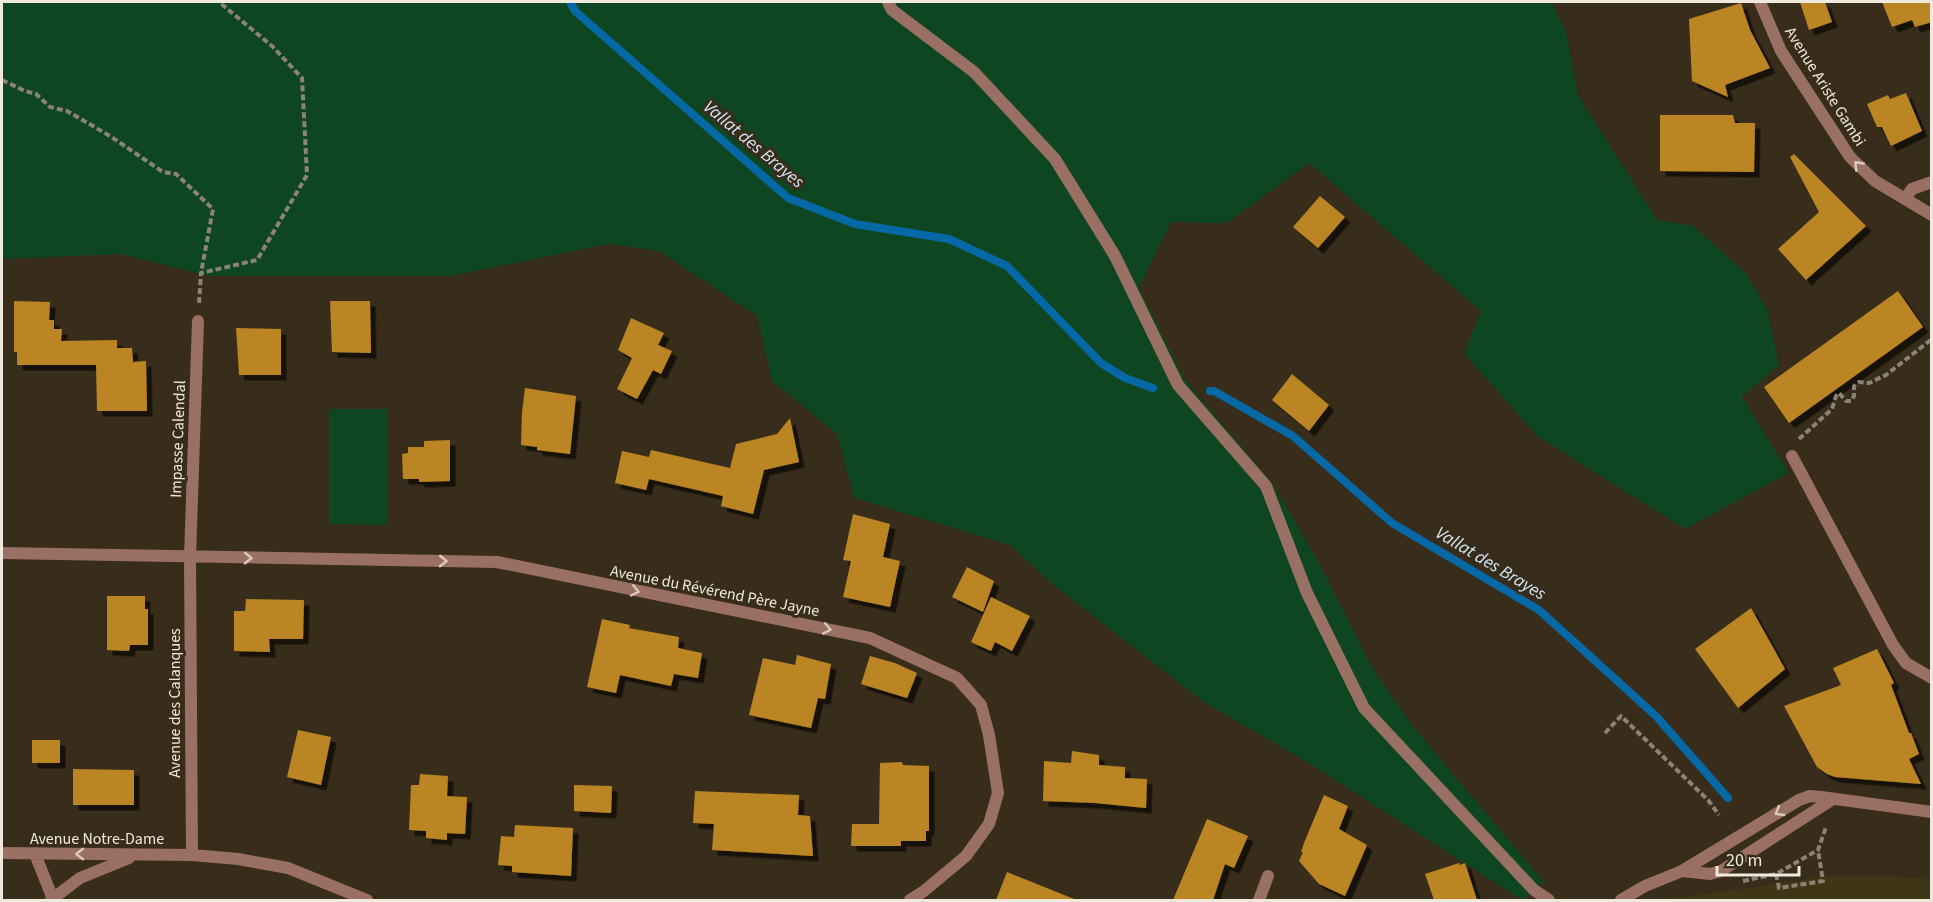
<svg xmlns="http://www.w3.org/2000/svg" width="1933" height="902" font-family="'Source Sans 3',sans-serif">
<defs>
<filter id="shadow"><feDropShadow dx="5.5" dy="5.5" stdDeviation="0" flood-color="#0009"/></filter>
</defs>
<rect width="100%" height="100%" fill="#382c1a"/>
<path fill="#0e4622" d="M 2,2 L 1552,2 L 1566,33 L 1578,95 L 1657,220 L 1693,226 L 1746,273 L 1767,309 L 1779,365 L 1742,397 L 1789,473 L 1685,529 L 1537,436 L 1464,353 L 1481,311 L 1309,163 L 1227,223 L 1171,222 L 1139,288 L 1185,380 L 1273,484 L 1319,563 L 1370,664 L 1410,723 L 1544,882 L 1522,900 L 1310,764 L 1204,702 L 1052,584 L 1010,545 L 854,498 L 837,434 L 772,381 L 757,316 L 659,251 L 609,244 L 451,276 L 210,276 L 120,254 L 2,259 Z
M 329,409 L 387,409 L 387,525 L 329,524 Z"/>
<path fill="#3e3615" d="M 1823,877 L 1899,877 L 1931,879 L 1931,900 L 1662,900 Z"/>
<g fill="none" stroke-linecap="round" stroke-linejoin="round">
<path stroke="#0668a5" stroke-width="8" d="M 570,2 L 575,11 L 788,198 L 855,224 L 949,239 L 1007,266 L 1101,363 L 1125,378 L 1153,388
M 1210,391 L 1214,391 L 1293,436 L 1392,523 L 1539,610 L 1656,716 L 1728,798"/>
</g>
<path fill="#ba8524" filter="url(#shadow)" d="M 1800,2 L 1825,2 L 1832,22 L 1809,30 Z
M 1882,2 L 1932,2 L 1932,22 L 1915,27 L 1912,20 L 1892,27 Z
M 1741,3 L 1750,30 L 1770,68 L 1725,85 L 1728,97 L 1692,81 L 1689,19 Z
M 1906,93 L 1922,131 L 1891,146 L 1882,127 L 1877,127 L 1867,104 L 1888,95 L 1890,99 Z
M 1660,115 L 1733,115 L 1735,123 L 1755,123 L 1754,172 L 1660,171 Z
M 1794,154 L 1866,226 L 1806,280 L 1778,249 L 1819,212 L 1790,157 Z
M 1320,196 L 1345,217 L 1318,248 L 1293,227 Z
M 1898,291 L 1923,327 L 1789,423 L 1764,387 Z
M 14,301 L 50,302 L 49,320 L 54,320 L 54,329 L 62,329 L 61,341 L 117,340 L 117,348 L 132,348 L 133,362 L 146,361 L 147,411 L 97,411 L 96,365 L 17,365 L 17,352 L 14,352 Z
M 330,301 L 370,301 L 371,353 L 332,352 Z
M 631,318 L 664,333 L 658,345 L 672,351 L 661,374 L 653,370 L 637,399 L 617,389 L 632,358 L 618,350 Z
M 236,328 L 281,329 L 281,375 L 239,375 Z
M 1292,374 L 1329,405 L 1309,431 L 1272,400 Z
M 525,388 L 576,396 L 570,454 L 537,450 L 537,447 L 521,445 L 522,412 Z
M 790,418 L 799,462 L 764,470 L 753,514 L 721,506 L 723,496 L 649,479 L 646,490 L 615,483 L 622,451 L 649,457 L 651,450 L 730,468 L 736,444 L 777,434 Z
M 450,440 L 450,481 L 419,482 L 419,479 L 403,479 L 402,454 L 408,453 L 408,447 L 424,447 L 424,441 Z
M 853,514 L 890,524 L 883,557 L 900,561 L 890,607 L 843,597 L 851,561 L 843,560 Z
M 967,567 L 994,581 L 983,612 L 952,597 Z
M 107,596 L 145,596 L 145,609 L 148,609 L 148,645 L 130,645 L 129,651 L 107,650 Z
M 991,597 L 1030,616 L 1012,651 L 995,642 L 991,651 L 971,642 Z
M 246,599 L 304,600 L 303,639 L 269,639 L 270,652 L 234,651 L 234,611 L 245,611 Z
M 1751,608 L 1785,669 L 1738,708 L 1695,649 Z
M 602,619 L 630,625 L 629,628 L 679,637 L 678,648 L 702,653 L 698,678 L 674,674 L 671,686 L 620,675 L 616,693 L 587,687 Z
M 1877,649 L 1894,683 L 1891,685 L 1909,733 L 1911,733 L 1919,754 L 1909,759 L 1921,784 L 1835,777 L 1827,774 L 1817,767 L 1784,706 L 1841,685 L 1833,668 Z
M 797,655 L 831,664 L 825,699 L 818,698 L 811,728 L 749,715 L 763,658 L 795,665 Z
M 870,656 L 895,663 L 917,673 L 907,698 L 861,684 Z
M 298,730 L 331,737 L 321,785 L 287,777 Z
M 32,740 L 60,740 L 60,763 L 32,763 Z
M 1072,751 L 1099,755 L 1099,765 L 1125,767 L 1125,778 L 1147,779 L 1146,808 L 1095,803 L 1043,801 L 1044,761 L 1071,763 Z
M 902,762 L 903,765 L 929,766 L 929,831 L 926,831 L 926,841 L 901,841 L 901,846 L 851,846 L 852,824 L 879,824 L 880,763 Z
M 73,769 L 134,770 L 134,805 L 73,805 Z
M 420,774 L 448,776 L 447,796 L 467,797 L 465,834 L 447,833 L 447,840 L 426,838 L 426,831 L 409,830 L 411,785 L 419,785 Z
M 574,785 L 612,786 L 611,813 L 574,811 Z
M 695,791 L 799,795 L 798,815 L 810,816 L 813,856 L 712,850 L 714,824 L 693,823 Z
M 1324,795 L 1348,806 L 1339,829 L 1367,845 L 1345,896 L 1319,884 L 1299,861 L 1303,852 L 1301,852 L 1304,843 Z
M 1207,819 L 1248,836 L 1234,868 L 1225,864 L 1213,900 L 1173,900 Z
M 515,825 L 573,828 L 571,876 L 512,872 L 512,866 L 498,865 L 501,836 L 514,837 Z
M 1459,863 L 1460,865 L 1465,863 L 1477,900 L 1434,900 L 1425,874 Z
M 1007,872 L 1074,899 L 1074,900 L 996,900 Z"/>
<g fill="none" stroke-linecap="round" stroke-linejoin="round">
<path stroke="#8d8374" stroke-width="4" stroke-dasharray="6 3" stroke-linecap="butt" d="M 2,80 L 25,91 L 36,94 L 50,107 L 67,111 L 110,136 L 163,172 L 176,174 L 213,209 L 201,273
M 199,303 L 201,273 L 257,260 L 307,175 L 302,78 L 272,46 L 219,2
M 1799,439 L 1832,409 L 1836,396 L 1839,393 L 1846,401 L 1851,401 L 1854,396 L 1854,386 L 1859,382 L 1869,383 L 1886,375 L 1932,339
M 1605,733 L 1621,716 L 1708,800 L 1719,815
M 1776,874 L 1779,888 L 1823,881 L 1818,850
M 1743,881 L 1776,874 L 1818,850 L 1826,827"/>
<path stroke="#9a7065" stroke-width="12" d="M 888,2 L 892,10 L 974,72 L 1055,159 L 1115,256 L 1178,385 L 1266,486 L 1307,593 L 1364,708 L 1534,890 L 1549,900
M 1792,456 L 1893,645 L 1906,663 L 1932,678
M 1259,900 L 1268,876"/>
<path stroke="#9a7065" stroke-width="12" d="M 1760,2 L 1781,51 L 1850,157 L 1875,181 L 1932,215
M 1905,199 L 1912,189 L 1932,182
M 198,321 L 190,557 L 192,855 L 238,859 L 288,868 L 367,900
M 2,553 L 497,562 L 870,638 L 957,678 L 981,705 L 989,735 L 998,793 L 989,824 L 966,856 L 924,891 L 910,900
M 1833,799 L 1721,871 L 1710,874 L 1682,871 L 1799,800 L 1810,796 L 1821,797 L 1932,812
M 2,853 L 192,855
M 35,854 L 53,899
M 51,900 L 80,878 L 129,858
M 1621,900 L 1645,886 L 1682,871"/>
</g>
<defs><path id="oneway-chevron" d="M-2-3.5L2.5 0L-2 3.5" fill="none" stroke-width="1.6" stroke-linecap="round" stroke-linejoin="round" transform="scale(1.5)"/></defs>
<g stroke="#dacbbf">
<use href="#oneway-chevron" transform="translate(1858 165) rotate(-134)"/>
<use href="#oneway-chevron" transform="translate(248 558) rotate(1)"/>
<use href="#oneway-chevron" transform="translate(443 561) rotate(1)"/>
<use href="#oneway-chevron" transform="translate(635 591) rotate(12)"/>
<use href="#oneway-chevron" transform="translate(827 629) rotate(11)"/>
<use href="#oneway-chevron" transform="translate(1779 812) rotate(149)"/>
<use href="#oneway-chevron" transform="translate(80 854) rotate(-180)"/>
</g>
<g text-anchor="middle" stroke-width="6" stroke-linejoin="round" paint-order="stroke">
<g font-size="16" fill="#f0e9dd" stroke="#382c1a">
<text transform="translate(1826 86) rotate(58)" y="6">Avenue Ariste Gambi</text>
<text transform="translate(177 439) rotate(-88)" y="6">Impasse Calendal</text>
<text transform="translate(715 590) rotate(11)" y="6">Avenue du Révérend Père Jayne</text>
<text transform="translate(174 703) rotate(-90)" y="6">Avenue des Calanques</text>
<text x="97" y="844">Avenue Notre-Dame</text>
</g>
<g font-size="18" font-style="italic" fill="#d4e7f8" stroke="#382c1a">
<text transform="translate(754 144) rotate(40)" y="6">Vallat des Brayes</text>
<text transform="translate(1491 563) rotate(31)" y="6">Vallat des Brayes</text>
</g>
</g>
<rect width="1933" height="902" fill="none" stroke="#f0e9dd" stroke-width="6"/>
<path d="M1717 866v9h82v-9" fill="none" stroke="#f0e9dd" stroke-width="3"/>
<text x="1726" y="866" font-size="18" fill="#f0e9dd" stroke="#382c1a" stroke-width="4.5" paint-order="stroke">20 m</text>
</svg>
